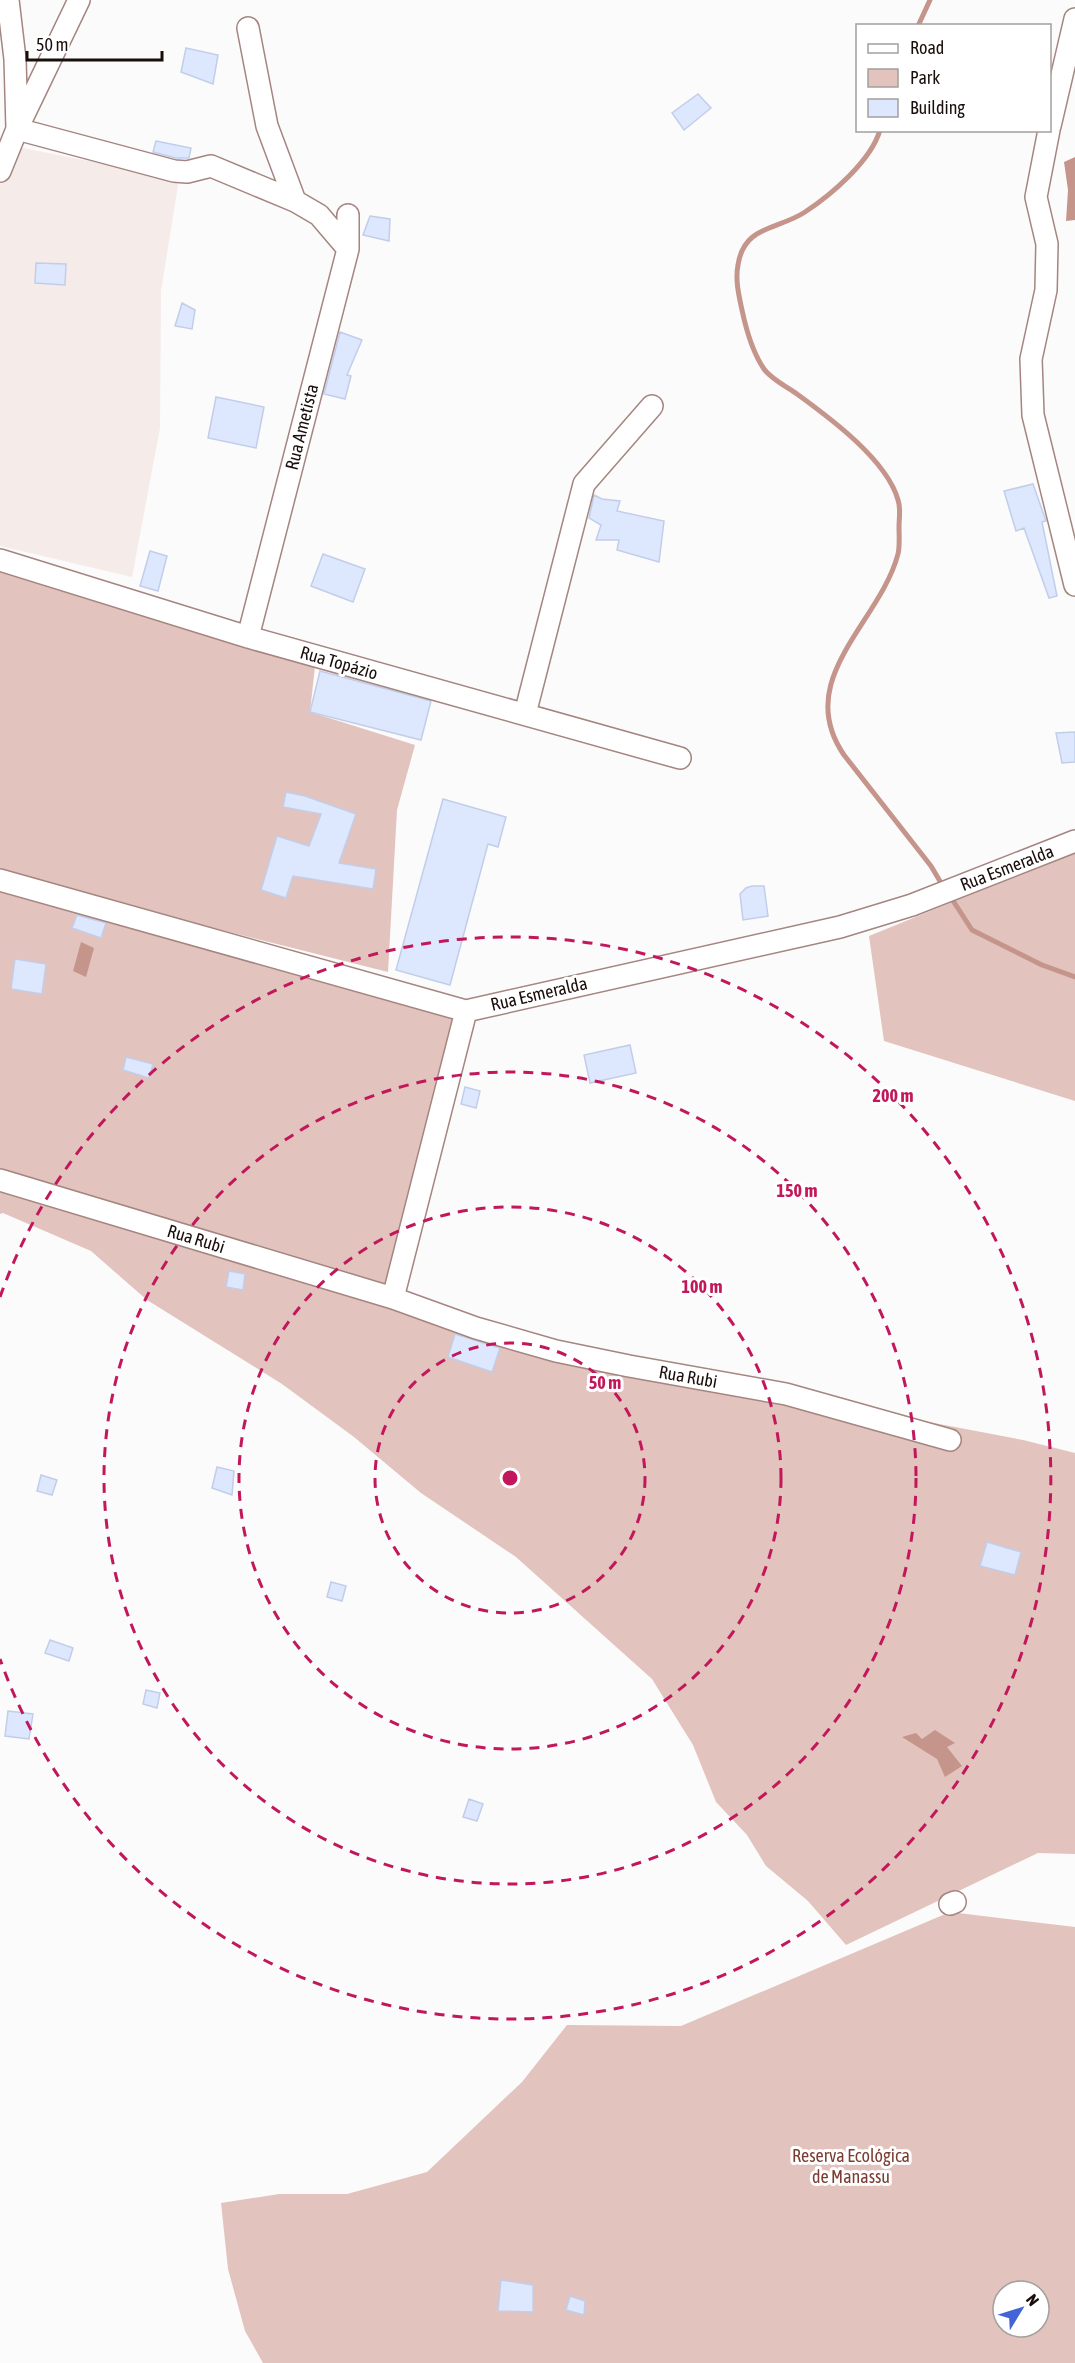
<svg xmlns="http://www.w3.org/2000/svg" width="1075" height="2363" font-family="'Asap Condensed',sans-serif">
<rect width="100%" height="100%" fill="#fbfbfb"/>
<path fill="#f5ebe9" d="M 13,146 L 179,179 L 161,291 L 160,428 L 132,577 L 0,546 L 0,185 Z"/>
<path fill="#e2c3bd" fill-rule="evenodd" d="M 0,567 L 315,666 L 310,712 L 415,745 L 397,810 L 388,972 L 0,874 Z
M 1075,852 L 1075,1101 L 884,1041 L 869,936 Z
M 0,880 L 456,1016 L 393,1298 L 556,1351 L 1023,1440 L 1075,1453 L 1075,1854 L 1038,1853 L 846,1945 L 808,1901 L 766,1866 L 747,1835 L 716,1802 L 693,1745 L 652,1679 L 516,1557 L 421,1493 L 354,1437 L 282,1384 L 147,1300 L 91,1251 L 3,1213 L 0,1214 Z
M 950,1912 L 1075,1927 L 1075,2363 L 263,2363 L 245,2331 L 228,2269 L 221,2203 L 279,2194 L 347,2194 L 427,2172 L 522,2082 L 567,2025 L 681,2026 ZM 1003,2291 L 1039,2291 L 1039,2327 L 1003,2327 Z"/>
<path fill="#c5958c" d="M 1075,157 L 1075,220 L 1066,221 L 1068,190 L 1064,162 Z
M 81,942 L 94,948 L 86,977 L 73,971 Z
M 935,1730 L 955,1743 L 947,1747 L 962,1766 L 945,1777 L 937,1759 L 902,1737 L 916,1733 L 922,1739 Z"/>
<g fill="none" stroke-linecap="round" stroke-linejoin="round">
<path stroke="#c5958c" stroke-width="5" d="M 918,26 L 930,0
M 880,130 C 871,161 831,195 805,212 C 778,230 744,225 738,265 C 735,280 739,296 742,310 C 746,329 753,353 764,369 C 771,379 787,387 797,394 C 830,418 887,460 898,500 C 901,508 899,518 899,527 C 899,535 900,546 898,554 C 880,623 792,679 844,755 L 931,866 L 944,888
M 950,896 L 972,930 L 1042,965 L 1075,977"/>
</g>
<path fill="#dde7fe" stroke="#c2cee9" stroke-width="1.5" d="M 186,48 L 218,55 L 213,84 L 181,72 Z
M 698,94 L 711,108 L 684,130 L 672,113 Z
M 156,141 L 191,148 L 189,158 L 176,158 L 153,152 Z
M 370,216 L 390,219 L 389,241 L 363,235 Z
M 36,263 L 66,264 L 65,285 L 35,283 Z
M 182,303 L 195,310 L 192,329 L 175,326 Z
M 340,332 L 362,340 L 347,375 L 351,376 L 345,399 L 324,394 Z
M 216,397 L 264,407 L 256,448 L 208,438 Z
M 1033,484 L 1046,521 L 1042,522 L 1057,596 L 1049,598 L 1024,528 L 1016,531 L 1004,491 Z
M 594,495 L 602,499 L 620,501 L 617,511 L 664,521 L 659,562 L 617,550 L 619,540 L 596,540 L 601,525 L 589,518 Z
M 150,551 L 167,556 L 158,591 L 140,586 Z
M 323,554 L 365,569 L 353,602 L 311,586 Z
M 320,671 L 431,701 L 421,740 L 310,712 Z
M 1075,732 L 1075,762 L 1062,763 L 1056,733 Z
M 286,792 L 305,796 L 356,814 L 339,863 L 376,869 L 373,889 L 293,876 L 286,898 L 261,890 L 277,836 L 309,846 L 321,814 L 283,807 Z
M 443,799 L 506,817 L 498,847 L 488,844 L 450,985 L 396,970 Z
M 752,886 L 764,886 L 768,916 L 743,920 L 740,894 L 746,888 Z
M 77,915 L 106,923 L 101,938 L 72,928 Z
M 15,959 L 46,964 L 42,994 L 11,989 Z
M 630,1045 L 636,1073 L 590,1083 L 584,1055 Z
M 126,1057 L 153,1064 L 149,1078 L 123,1070 Z
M 465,1087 L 480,1091 L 476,1108 L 461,1104 Z
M 229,1271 L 245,1274 L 243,1290 L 226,1287 Z
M 455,1334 L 500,1348 L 492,1372 L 448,1357 Z
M 217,1467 L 234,1471 L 232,1495 L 212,1488 Z
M 41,1475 L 57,1480 L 52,1495 L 37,1491 Z
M 987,1542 L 1021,1552 L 1015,1575 L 980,1566 Z
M 331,1582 L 346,1586 L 342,1601 L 327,1597 Z
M 50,1640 L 73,1648 L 69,1661 L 45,1653 Z
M 146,1690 L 160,1693 L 157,1708 L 143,1704 Z
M 8,1711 L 33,1714 L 29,1739 L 5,1736 Z
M 469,1799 L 483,1804 L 477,1821 L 463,1817 Z
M 501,2280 L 533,2285 L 533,2312 L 498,2311 Z
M 570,2296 L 585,2301 L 584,2315 L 566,2310 Z"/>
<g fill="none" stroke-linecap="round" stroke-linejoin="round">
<g stroke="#a5857f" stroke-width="24">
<path id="minor" d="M 79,0 L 17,129 L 174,171 L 187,172 L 211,166 L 295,201 L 319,215 L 348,249
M 248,28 L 267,126 L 295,201
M 1050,126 L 1075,19
M 1049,130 L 1036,197 L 1047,244 L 1046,290 L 1031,359 L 1033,415 L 1075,585
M 0,171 L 17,129 L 15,59 L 8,0
M 0,560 L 248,637 L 680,758
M 248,637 L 348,249 L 348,215
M 525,714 L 584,484 L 652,406
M 0,880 L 466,1011 L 840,927 L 912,905 L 1075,841
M 0,1180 L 393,1298 L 476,1328 L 556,1351 L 629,1366 L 786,1394 L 950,1440
M 393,1298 L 466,1011
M 950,1904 L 955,1902"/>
</g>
<use href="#minor" stroke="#fff" stroke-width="21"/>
</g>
<g fill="none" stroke="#c2185b" stroke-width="3" stroke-dasharray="10 8">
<circle cx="510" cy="1478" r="135"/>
<circle cx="510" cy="1478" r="271"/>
<circle cx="510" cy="1478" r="406"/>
<path d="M0 1297A541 541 0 1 1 0 1659"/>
</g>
<g text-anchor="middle" stroke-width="6" stroke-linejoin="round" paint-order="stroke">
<g font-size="18" fill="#1a0e0c" stroke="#fff">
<text transform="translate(302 427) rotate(-76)" y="6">Rua Ametista</text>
<text transform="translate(339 663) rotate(16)" y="6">Rua Topázio</text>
<text transform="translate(1007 868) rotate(-21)" y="6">Rua Esmeralda</text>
<text transform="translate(539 994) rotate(-13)" y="6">Rua Esmeralda</text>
<text transform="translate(196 1239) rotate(17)" y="6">Rua Rubi</text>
<text transform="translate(688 1377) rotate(10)" y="6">Rua Rubi</text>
</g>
<g font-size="18" fill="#7b3c32" stroke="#fff">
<text x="851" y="2162">Reserva Ecológica<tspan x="851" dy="21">de Manassu</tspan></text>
</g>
</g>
<circle cx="510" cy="1478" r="9" fill="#c2185b" stroke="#fff" stroke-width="3"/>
<g font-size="18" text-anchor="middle" font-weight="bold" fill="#c2185b" stroke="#fff" stroke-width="6" stroke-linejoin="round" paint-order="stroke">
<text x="893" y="1102">200 m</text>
<text x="797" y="1197">150 m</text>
<text x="702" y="1293">100 m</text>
<text x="605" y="1389">50 m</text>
</g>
<rect x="856" y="24" width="195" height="108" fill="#ffffff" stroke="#a39f9e" stroke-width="1.5"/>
<rect x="868" y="44" width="30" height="9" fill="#ffffff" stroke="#a39f9e" stroke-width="1.5"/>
<text x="910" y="54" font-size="18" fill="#1a0e0c">Road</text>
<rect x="868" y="69" width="30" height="18" fill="#e2c3bd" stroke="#a39f9e" stroke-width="1.5"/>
<text x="910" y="84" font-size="18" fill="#1a0e0c">Park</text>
<rect x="868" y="99" width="30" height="18" fill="#dde7fe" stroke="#a39f9e" stroke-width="1.5"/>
<text x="910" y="114" font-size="18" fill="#1a0e0c">Building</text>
<g transform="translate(1021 2309) rotate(52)"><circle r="28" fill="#ffffff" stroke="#a39f9e" stroke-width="1.5"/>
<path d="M0-4.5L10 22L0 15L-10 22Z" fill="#4364d6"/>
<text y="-9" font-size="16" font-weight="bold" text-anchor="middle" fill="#1a0e0c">N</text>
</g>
<path d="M27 51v9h135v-9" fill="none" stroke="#1a0e0c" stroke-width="3"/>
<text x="36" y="51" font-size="18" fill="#1a0e0c" stroke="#ffffff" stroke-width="4.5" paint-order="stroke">50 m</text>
</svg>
